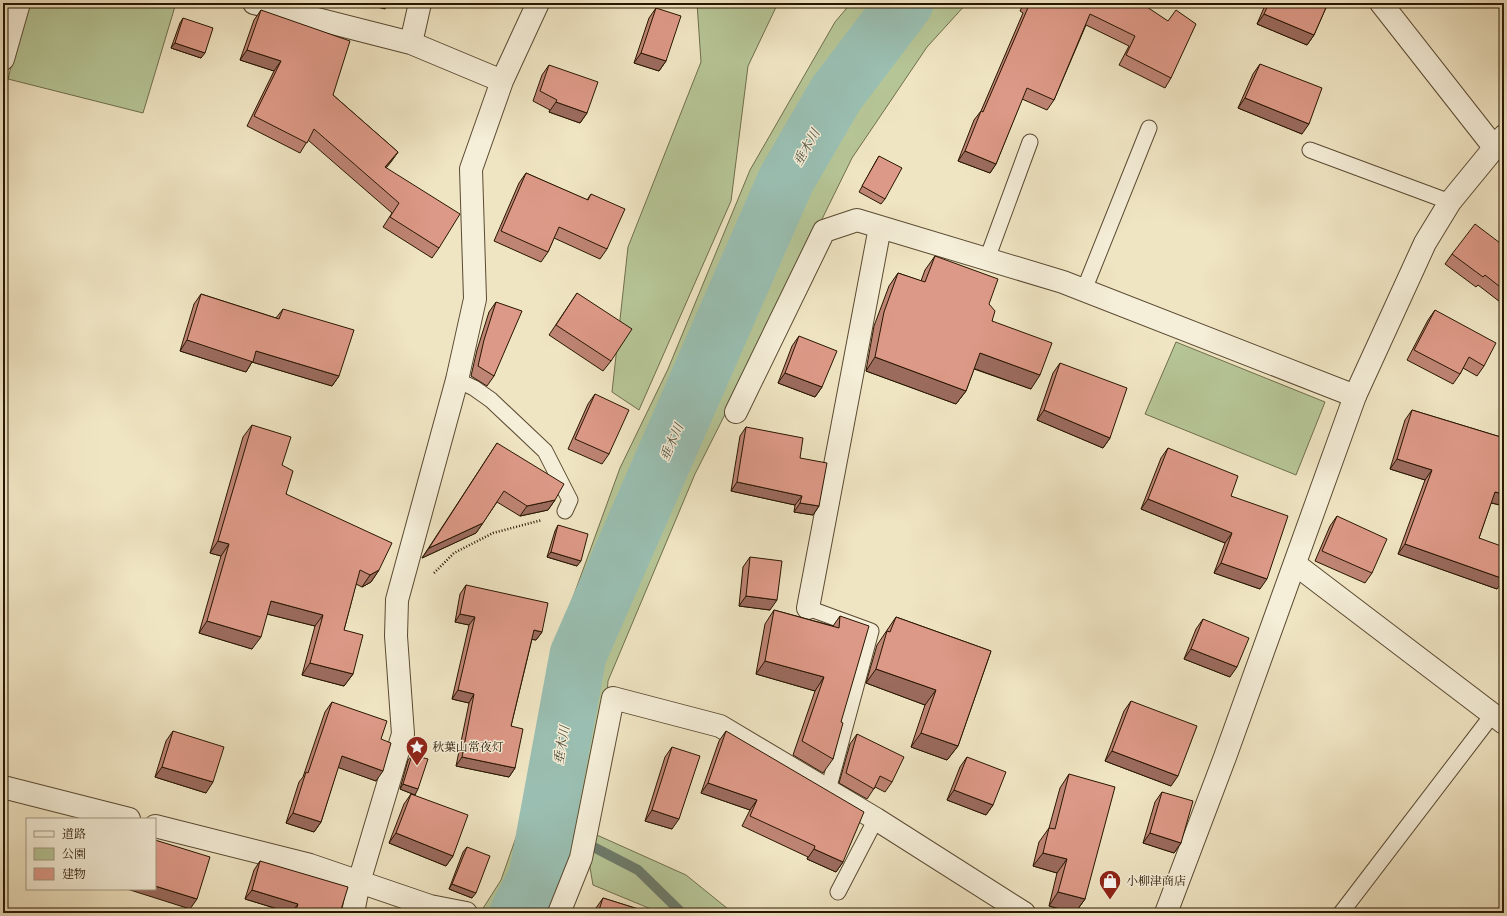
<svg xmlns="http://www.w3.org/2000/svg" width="1507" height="916" font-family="'Gentium Book Plus','Noto Serif JP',serif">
<rect width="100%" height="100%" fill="#f0e5c3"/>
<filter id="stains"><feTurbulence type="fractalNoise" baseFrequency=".005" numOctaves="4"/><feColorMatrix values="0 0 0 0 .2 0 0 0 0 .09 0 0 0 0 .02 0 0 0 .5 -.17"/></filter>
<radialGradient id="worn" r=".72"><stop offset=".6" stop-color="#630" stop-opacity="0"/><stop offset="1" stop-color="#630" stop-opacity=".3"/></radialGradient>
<path fill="#b6c596" stroke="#6f6e4c" d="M 27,3 L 176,3 L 143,113 L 8,79 Z
M 697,3 L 778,3 L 748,66 L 731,201 L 639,410 L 612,392 L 628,247 L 701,62 Z
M 851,3 L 967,3 L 927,47 L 852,158 L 772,321 L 695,474 L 608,681 L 603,752 L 588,831 L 686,875 L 733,913 L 656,913 L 651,909 L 593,885 L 589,862 L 562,913 L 480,913 L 501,880 L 526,809 L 556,644 L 620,468 L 668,369 L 750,170 L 835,22 Z
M 1176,342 L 1325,402 L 1296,475 L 1145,414 Z"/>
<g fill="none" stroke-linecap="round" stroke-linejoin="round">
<path stroke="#6c7b6b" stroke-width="10" d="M 547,823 L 638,870 L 682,913"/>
<path stroke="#9abfb2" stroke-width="57" d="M 518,913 L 537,877 L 578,655 L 786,180 L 836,94 L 905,3"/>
<g stroke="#5a4a32" stroke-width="17">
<path id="service" d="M 1310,150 L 1450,202
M 987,259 L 1030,142
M 1084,290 L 1149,128
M 457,380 L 474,388 L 491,400 L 545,451 L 570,500 L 565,511
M 808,608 L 871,631 L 828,790
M 838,892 L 876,819
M 1341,913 L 1493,714"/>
</g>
<g stroke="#5a4a32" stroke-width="24">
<path id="minor" d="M 254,3 L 411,43 L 502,81
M 1381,3 L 1494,147
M 411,43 L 420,3
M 3,59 L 19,3
M 736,412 L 824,231 L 857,220 L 1063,282 L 1355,396
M 1295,564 L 1504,723
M 808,608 L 880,227
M 3,787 L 129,819
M 155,826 L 310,865 L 430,906 L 466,913
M 353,913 L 359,882 L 403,734 L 396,636 L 397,600 L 457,380 L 475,299 L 471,169 L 502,81 L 538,3
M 559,913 L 581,858 L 613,698 L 720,726 L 876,819 L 1024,913"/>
</g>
<g stroke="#5a4a32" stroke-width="24">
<path id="tertiary" d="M 1166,913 L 1225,757 L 1355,396 L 1425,243 L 1450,202 L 1504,136"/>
</g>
<path stroke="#281601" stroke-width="2.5" stroke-dasharray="1 2" stroke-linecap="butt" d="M 434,573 L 454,553 L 493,533 L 542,520"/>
<use href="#service" stroke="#f5eed8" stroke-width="15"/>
<use href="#minor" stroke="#f5eed8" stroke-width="22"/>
<use href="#tertiary" stroke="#f5eed8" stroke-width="22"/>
</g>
<path fill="#be8474" stroke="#281601" d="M 1024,3 L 1141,3 L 1171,78 L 1165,88 L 1119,65 L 1129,46 L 1086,25 L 1054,100 L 1047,110 L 1022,99 L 996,164 L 990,173 L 958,161 L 974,120 L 981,111 L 1023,13 L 1020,11 Z
M 1266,3 L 1328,3 L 1314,35 L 1307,45 L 1257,24 Z
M 656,8 L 666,61 L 659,71 L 634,63 L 649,18 Z
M 261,10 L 333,95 L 398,152 L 386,168 L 439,248 L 432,258 L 383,227 L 392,213 L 308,140 L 300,153 L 247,126 L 274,71 L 240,60 L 254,20 Z
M 183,18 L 201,58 L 171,48 L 180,23 Z
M 1260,64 L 1302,134 L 1238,108 L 1253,74 Z
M 549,65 L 587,113 L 580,123 L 549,112 L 550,110 L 533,101 L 542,75 Z
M 879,156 L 885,199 L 881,204 L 859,192 L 876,161 Z
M 526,173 L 587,200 L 591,194 L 607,249 L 600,259 L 554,238 L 548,252 L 541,262 L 494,241 L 519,183 Z
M 1504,246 L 1504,305 L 1478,285 L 1476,287 L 1445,264 L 1452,254 Z
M 935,256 L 989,304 L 992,321 L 1031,389 L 974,369 L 966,391 L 956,404 L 866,371 L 874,326 L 889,286 L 898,273 L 921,281 L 925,270 Z
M 577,293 L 611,361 L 603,371 L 549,335 Z
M 201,294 L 276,318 L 283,309 L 339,376 L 332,386 L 252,362 L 246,372 L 180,351 L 194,304 Z
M 496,302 L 494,376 L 487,386 L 471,376 L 477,350 L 489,312 Z
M 1435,310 L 1484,366 L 1477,376 L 1463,368 L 1460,374 L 1453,384 L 1407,360 L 1428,320 Z
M 799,336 L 822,387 L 815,397 L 778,383 L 792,346 Z
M 1060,363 L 1110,438 L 1103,448 L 1037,420 L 1053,373 Z
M 595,394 L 609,454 L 602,464 L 568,449 L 588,404 Z
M 1412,410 L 1504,438 L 1504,506 L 1491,503 L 1479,538 L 1497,589 L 1398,554 L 1425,480 L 1390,469 L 1405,420 Z
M 252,425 L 282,465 L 286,494 L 379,570 L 371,582 L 362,587 L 356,584 L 344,630 L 353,674 L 344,686 L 302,675 L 315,626 L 267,614 L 252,649 L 199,633 L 221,556 L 210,553 L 243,437 Z
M 746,427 L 800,458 L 819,506 L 813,515 L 794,512 L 795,505 L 731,491 L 740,436 Z
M 497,443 L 555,500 L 548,510 L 520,516 L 497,502 L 476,533 L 422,558 Z
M 1168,448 L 1231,496 L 1260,589 L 1214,573 L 1225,543 L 1141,509 L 1161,458 Z
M 1337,516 L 1372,573 L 1365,583 L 1315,561 L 1330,526 Z
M 558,525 L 577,566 L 547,557 L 555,531 Z
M 750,557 L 770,610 L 739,606 L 743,567 Z
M 466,585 L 542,632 L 536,640 L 532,639 L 511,726 L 515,768 L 509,777 L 456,766 L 469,703 L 452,699 L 469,625 L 455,622 L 460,594 Z
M 774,610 L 833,626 L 840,616 L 841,722 L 833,759 L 823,773 L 793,755 L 815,691 L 756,674 L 765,624 Z
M 896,617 L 991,651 L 958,746 L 947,760 L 911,747 L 925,705 L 866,683 L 877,645 Z
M 1203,619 L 1230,677 L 1184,659 L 1196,629 Z
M 1131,701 L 1171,786 L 1105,761 L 1124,711 Z
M 332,702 L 381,739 L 376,781 L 338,767 L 321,822 L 314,832 L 286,823 L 299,782 L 303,777 L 325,712 Z
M 173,731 L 206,793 L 155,777 L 166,741 Z
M 726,731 L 843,862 L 836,872 L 807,859 L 808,857 L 742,826 L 750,810 L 701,793 L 719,741 Z
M 857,734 L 892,782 L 885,792 L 875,787 L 867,799 L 839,783 L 850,744 Z
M 672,747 L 672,829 L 645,821 L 665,757 Z
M 412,755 L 415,795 L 400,789 L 408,760 Z
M 967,757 L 993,805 L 986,815 L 947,800 L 960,767 Z
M 1069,774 L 1085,899 L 1075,913 L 1049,906 L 1057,873 L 1033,866 L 1039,842 L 1049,828 L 1060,788 Z
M 1162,792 L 1181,843 L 1174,853 L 1143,843 L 1155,802 Z
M 411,794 L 453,856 L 446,866 L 389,843 L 404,804 Z
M 467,847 L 472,898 L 449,889 L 463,852 Z
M 260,861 L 340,913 L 291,913 L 245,899 L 254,870 Z
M 603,898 L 651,913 L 595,913 L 596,908 Z"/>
<path fill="#9b6b5e" stroke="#281601" d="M 361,3 L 389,3 L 385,9 Z
M 1264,14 L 1314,35 L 1307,45 L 1257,24 Z
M 175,43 L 205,53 L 201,58 L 171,48 Z
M 247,50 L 281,61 L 274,71 L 240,60 Z
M 641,53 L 666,61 L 659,71 L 634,63 Z
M 1245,98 L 1309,124 L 1302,134 L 1238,108 Z
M 556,102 L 587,113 L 580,123 L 549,112 Z
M 965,151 L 996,164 L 990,173 L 958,161 Z
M 398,152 L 391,162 L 378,177 L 385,167 Z
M 187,340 L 256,351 L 339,376 L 332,386 L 252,362 L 246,372 L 180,351 Z
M 980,353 L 1040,375 L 1031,389 L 970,367 Z
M 875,357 L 966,391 L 956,404 L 866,371 Z
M 785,373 L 822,387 L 815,397 L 778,383 Z
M 1044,410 L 1110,438 L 1103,448 L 1037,420 Z
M 1397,459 L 1432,470 L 1425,480 L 1390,469 Z
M 737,482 L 802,496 L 795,505 L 731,491 Z
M 1495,492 L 1504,494 L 1504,506 L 1488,502 Z
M 1148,499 L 1232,533 L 1225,543 L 1141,509 Z
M 555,500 L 548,510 L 520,516 L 527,506 Z
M 800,503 L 819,506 L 813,515 L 794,512 Z
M 483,523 L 476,533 L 422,558 L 429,548 Z
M 218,541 L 229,544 L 221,556 L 210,553 Z
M 1405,544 L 1504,579 L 1504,580 L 1497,589 L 1398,554 Z
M 551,552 L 581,561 L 577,566 L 547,557 Z
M 1221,563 L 1267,579 L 1260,589 L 1214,573 Z
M 379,570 L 371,582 L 362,587 L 370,575 Z
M 746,596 L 777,600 L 770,610 L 739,606 Z
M 271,601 L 323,615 L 315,626 L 263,613 Z
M 460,614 L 475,617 L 469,625 L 455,622 Z
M 207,621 L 261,637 L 252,649 L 199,633 Z
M 534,630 L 542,632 L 536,640 L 528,639 Z
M 1191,649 L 1237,667 L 1230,677 L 1184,659 Z
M 765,661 L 824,677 L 815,691 L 756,674 Z
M 310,663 L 353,674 L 344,686 L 302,675 Z
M 876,669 L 936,690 L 925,705 L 866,683 Z
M 458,690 L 474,694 L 469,703 L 452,699 Z
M 921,733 L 958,746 L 947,760 L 911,747 Z
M 1112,751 L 1178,776 L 1171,786 L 1105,761 Z
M 342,756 L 383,771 L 376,781 L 334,766 Z
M 462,757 L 515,768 L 509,777 L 456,766 Z
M 162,767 L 213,782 L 206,793 L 155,777 Z
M 708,783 L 757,800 L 750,810 L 701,793 Z
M 403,784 L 418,789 L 415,795 L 400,789 Z
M 954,790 L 993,805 L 986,815 L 947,800 Z
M 652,810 L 679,819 L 672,829 L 645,821 Z
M 293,813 L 321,822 L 314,832 L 286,823 Z
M 396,833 L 453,856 L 446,866 L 389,843 Z
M 1150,833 L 1181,843 L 1174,853 L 1143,843 Z
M 814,849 L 843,862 L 836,872 L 807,859 Z
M 1043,853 L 1067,859 L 1057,873 L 1033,866 Z
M 452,884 L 476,893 L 472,898 L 449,889 Z
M 155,886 L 197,899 L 190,909 L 127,889 L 155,889 Z
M 252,890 L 298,904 L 291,913 L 245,899 Z
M 1058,892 L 1085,899 L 1075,913 L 1049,906 Z"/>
<path fill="#dd9987" stroke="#281601" d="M 1030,3 L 1141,3 L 1168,21 L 1176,10 L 1196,24 L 1171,78 L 1126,55 L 1135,36 L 1090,14 L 1054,100 L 1027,88 L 996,164 L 965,151 L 981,111 L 983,112 Z
M 1269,3 L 1328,3 L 1314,35 L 1264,14 Z
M 656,8 L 681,16 L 666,61 L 641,53 Z
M 261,10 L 350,41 L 333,95 L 398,152 L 385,167 L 460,214 L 439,248 L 390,217 L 399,203 L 314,129 L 307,143 L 254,116 L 281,61 L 247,50 Z
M 183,18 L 213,28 L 205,53 L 175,43 Z
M 1260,64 L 1322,88 L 1309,124 L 1245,98 Z
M 549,65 L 598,82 L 587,113 L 556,102 L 557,100 L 540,91 Z
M 879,156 L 902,168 L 885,199 L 862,186 Z
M 526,173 L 588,200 L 591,194 L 625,209 L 607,249 L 559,227 L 548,252 L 501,231 Z
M 1475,224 L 1504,246 L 1504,290 L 1485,275 L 1483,277 L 1452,254 Z
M 935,256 L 998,279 L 989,304 L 995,311 L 992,321 L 1052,343 L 1040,375 L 980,353 L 966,391 L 875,357 L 884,312 L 898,273 L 925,282 Z
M 577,293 L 632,329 L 611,361 L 556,325 Z
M 201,294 L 279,319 L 283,309 L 354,330 L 339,376 L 256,351 L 253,362 L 187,340 Z
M 496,302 L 522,311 L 494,376 L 478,366 L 484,340 Z
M 1435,310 L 1496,343 L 1484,366 L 1469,357 L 1460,374 L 1414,350 Z
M 799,336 L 837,351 L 822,387 L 785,373 Z
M 1060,363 L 1127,388 L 1110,438 L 1044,410 Z
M 595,394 L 629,410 L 609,454 L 575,439 Z
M 1412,410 L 1504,438 L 1504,494 L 1495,492 L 1479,538 L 1504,547 L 1504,579 L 1405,544 L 1432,470 L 1397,459 Z
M 252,425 L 291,437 L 282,465 L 293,471 L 286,494 L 392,543 L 379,570 L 370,575 L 360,570 L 344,630 L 363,635 L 353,674 L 310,663 L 323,615 L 271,601 L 261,637 L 207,621 L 229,544 L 218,541 Z
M 746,427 L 803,438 L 800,458 L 827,463 L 819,506 L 800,503 L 802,496 L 737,482 Z
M 497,443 L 564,484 L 555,500 L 527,506 L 504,491 L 483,523 L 429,548 Z
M 1168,448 L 1238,476 L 1231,496 L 1288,516 L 1267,579 L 1221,563 L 1232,533 L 1148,499 Z
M 1337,516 L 1387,539 L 1372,573 L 1322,551 Z
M 558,525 L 588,534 L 581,561 L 551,552 Z
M 750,557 L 782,561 L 777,600 L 746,596 Z
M 466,585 L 548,603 L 542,632 L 534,630 L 511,726 L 523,729 L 515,768 L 462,757 L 474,694 L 458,690 L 475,617 L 460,614 Z
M 774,610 L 839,628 L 840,616 L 869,626 L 841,722 L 843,723 L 833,759 L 802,741 L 824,677 L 765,661 Z
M 896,617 L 991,651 L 958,746 L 921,733 L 936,690 L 876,669 L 887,631 L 890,632 Z
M 1203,619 L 1249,638 L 1237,667 L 1191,649 Z
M 1131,701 L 1197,726 L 1178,776 L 1112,751 Z
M 332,702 L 387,721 L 381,739 L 391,743 L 383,771 L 342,756 L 321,822 L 293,813 L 306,772 L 308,773 Z
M 173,731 L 224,747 L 213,782 L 162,767 Z
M 726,731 L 864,812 L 843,862 L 814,849 L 815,846 L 750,816 L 757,800 L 708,783 Z
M 857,734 L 904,757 L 892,782 L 880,776 L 874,789 L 846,773 Z
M 672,747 L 700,756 L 679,819 L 652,810 Z
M 412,755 L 428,759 L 418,789 L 403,784 Z
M 967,757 L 1006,772 L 993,805 L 954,790 Z
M 1069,774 L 1115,787 L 1085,899 L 1058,892 L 1067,859 L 1043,853 L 1049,828 L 1055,829 Z
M 1162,792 L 1193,801 L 1181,843 L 1150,833 Z
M 411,794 L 468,815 L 453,856 L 396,833 Z
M 155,840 L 210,857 L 197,899 L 155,886 Z
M 467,847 L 490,856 L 476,893 L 452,884 Z
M 260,861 L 348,887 L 340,913 L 295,913 L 298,904 L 252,890 Z
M 603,898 L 651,913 L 598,913 Z"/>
<defs>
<g id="sight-pin" transform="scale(1.15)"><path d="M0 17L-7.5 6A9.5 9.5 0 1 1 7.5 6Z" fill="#8f2418" stroke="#f5eed8"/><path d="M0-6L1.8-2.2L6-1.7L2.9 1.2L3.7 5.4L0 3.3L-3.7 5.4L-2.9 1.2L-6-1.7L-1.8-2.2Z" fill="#fff"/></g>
<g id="shop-pin" transform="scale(1.15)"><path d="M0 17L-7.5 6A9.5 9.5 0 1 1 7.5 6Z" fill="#8f2418" stroke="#f5eed8"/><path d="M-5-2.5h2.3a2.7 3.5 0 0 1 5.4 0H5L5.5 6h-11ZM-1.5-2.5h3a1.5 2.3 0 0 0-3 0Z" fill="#fff"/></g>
</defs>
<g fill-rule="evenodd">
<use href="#sight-pin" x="417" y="747"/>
<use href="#shop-pin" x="1110" y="881"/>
</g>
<g text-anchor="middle" stroke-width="3" stroke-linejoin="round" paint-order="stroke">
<g font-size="12" fill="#281601" stroke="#f5eed8" text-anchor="start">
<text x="432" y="751">秋葉山常夜灯</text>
<text x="1126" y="885">小柳津商店</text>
</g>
<g font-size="13" font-style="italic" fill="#50513f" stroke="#f5eed8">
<text transform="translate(806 147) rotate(-60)" y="5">垂木川</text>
<text transform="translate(671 442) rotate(-66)" y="5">垂木川</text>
<text transform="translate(561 745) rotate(-80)" y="5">垂木川</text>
</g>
</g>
<rect width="1507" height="916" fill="none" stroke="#f0e5c3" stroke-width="16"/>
<rect x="4" y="4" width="1499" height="908" fill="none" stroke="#281601" stroke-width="2"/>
<rect x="8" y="8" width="1491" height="900" fill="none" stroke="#281601"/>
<rect x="26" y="818" width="130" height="72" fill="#f5eed8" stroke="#a39882"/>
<rect x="34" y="831" width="20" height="6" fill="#f5eed8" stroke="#a39882"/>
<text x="62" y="838" font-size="12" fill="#281601">道路</text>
<rect x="34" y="848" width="20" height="12" fill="#b6c596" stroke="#a39882"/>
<text x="62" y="858" font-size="12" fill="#281601">公園</text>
<rect x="34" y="868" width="20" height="12" fill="#dd9987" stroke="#a39882"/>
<text x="62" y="878" font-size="12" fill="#281601">建物</text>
<rect width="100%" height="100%" filter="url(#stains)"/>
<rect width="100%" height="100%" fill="url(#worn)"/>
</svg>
